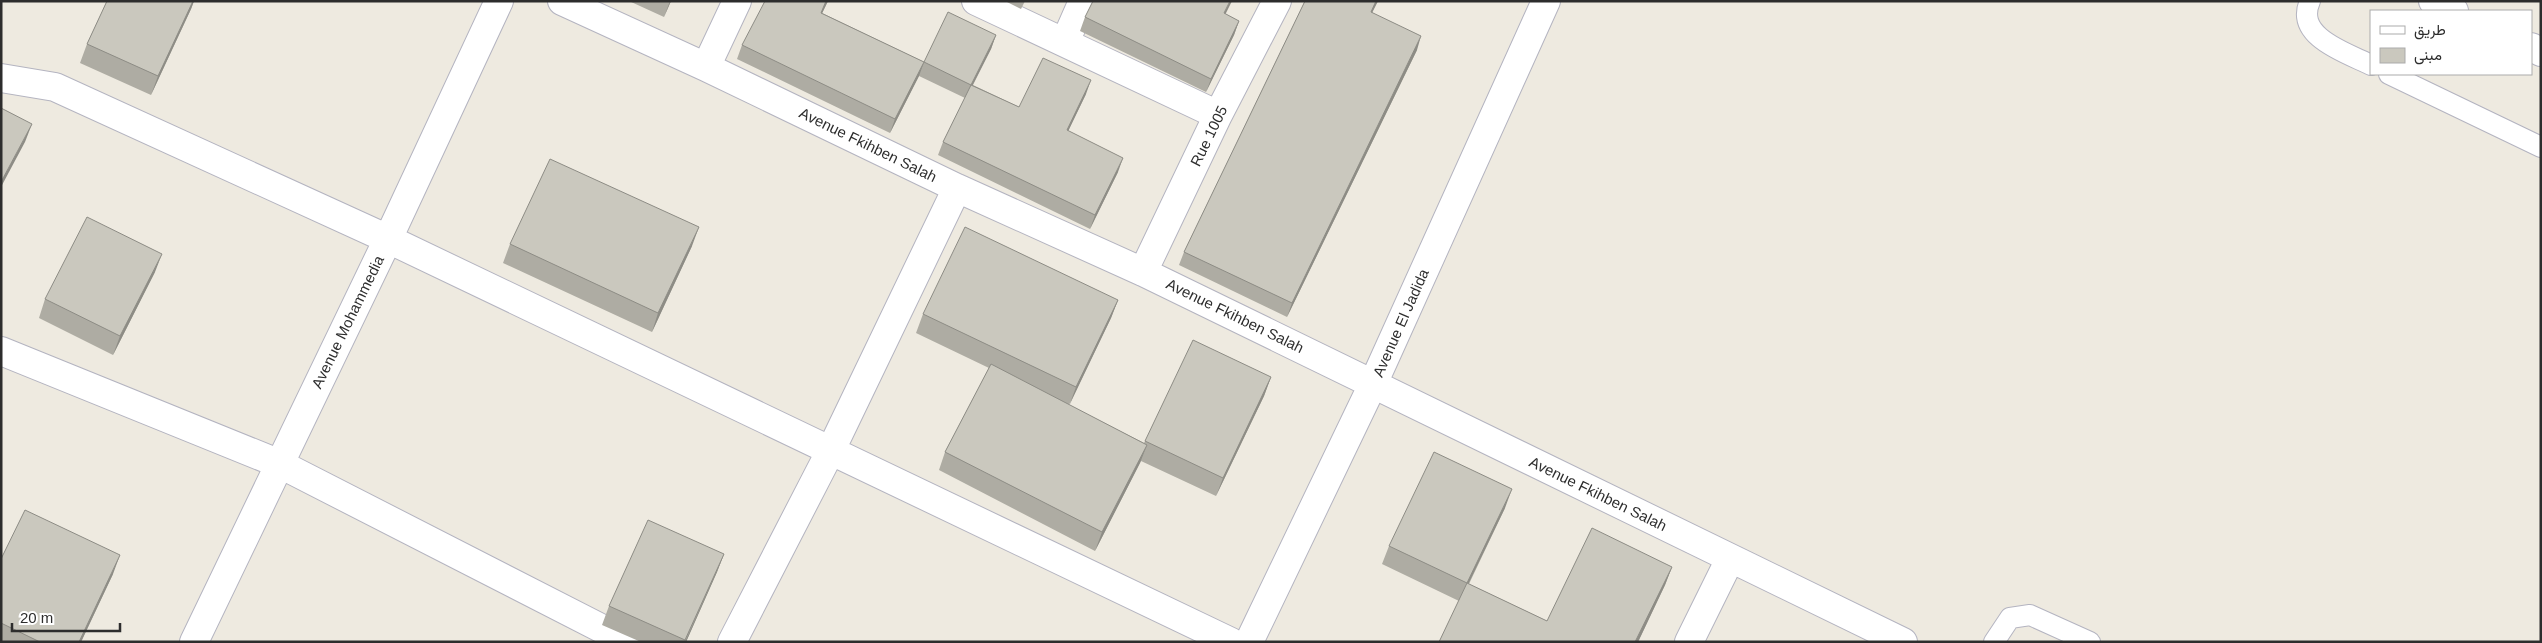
<svg xmlns="http://www.w3.org/2000/svg" width="2542" height="643" font-family="Arial,Vazirmatn,sans-serif">
<rect width="100%" height="100%" fill="#eeeae0"/>
<g fill="none" stroke-linecap="round" stroke-linejoin="round">
<g stroke="#b4b4c0" stroke-width="22">
<path id="lane" d="M 2310,1 C 2294,37 2347,53 2371,65
M 2389,74 L 2541,147
M 1994,642 L 2010,618 L 2030,615 L 2090,642"/>
</g>
<g stroke="#b4b4c0" stroke-width="30">
<path id="street" d="M 562,1 L 706,67 L 957,188 L 1143,272 L 1903,642
M 976,1 L 1218,115
M 2433,1 L 2454,11
M 1065,42 L 1083,1
M 2531,47 L 2541,52
M 706,67 L 737,1
M 1,78 L 55,87 L 388,239 L 1231,642
M 1143,272 L 1218,115 L 1277,1
M 1,351 L 280,464 L 628,642
M 194,642 L 388,239 L 499,1
M 732,642 L 831,450 L 957,188
M 1249,642 L 1373,384 L 1546,1
M 1689,642 L 1730,559"/>
</g>
<use href="#lane" stroke="#fff" stroke-width="20"/>
<use href="#street" stroke="#fff" stroke-width="28"/>
</g>
<path fill="#aeaca3" d="M 107,1 L 194,1 L 191,9 L 151,95 L 80,63 L 87,44 Z
M 629,1 L 671,1 L 664,17 Z
M 828,1 L 822,13 L 924,62 L 996,35 L 991,49 L 973,85 L 1019,107 L 1086,94 L 1068,131 L 1118,172 L 1090,229 L 938,155 L 943,142 L 965,98 L 919,76 L 890,133 L 737,59 L 742,45 Z
M 1005,1 L 1025,1 L 1021,9 Z
M 1305,1 L 1378,1 L 1372,12 L 1417,50 L 1287,317 L 1179,265 L 1184,252 Z
M 1225,14 L 1239,21 L 1234,35 L 1206,92 L 1080,31 L 1085,17 Z
M 510,244 L 692,246 L 652,332 L 503,263 Z
M 155,272 L 113,355 L 39,318 L 45,299 Z
M 1118,300 L 1111,318 L 1069,405 L 1144,443 L 1145,441 L 1271,377 L 1264,396 L 1216,496 L 1141,461 L 1095,551 L 939,470 L 945,452 L 989,368 L 916,333 L 923,314 Z
M 1505,508 L 1469,584 L 1547,621 L 1672,567 L 1665,585 L 1638,642 L 1439,642 L 1459,601 L 1382,564 L 1389,546 Z
M 724,554 L 717,572 L 686,642 L 641,642 L 602,625 L 609,606 Z
M 1,559 L 113,574 L 81,642 L 1,642 Z"/>
<path fill="#8d8c85" d="M 193,1 L 194,1 L 191,9 L 151,95 L 158,76 Z
M 670,1 L 671,1 L 664,17 Z
M 826,1 L 828,1 L 816,26 L 821,13 Z
M 1230,1 L 1232,1 L 1219,27 L 1224,13 Z
M 1376,1 L 1378,1 L 1366,25 L 1371,12 Z
M 1239,21 L 1234,35 L 1206,92 L 1211,79 Z
M 996,35 L 991,49 L 966,98 L 971,85 Z
M 1421,36 L 1417,50 L 1287,317 L 1292,303 Z
M 924,62 L 919,76 L 890,133 L 895,119 Z
M 1091,80 L 1086,94 L 1062,144 L 1067,130 Z
M 32,124 L 25,142 L 1,187 L 1,182 Z
M 1123,158 L 1118,172 L 1090,229 L 1095,215 Z
M 699,227 L 692,246 L 652,332 L 658,313 Z
M 162,254 L 155,272 L 113,355 L 120,336 Z
M 1118,300 L 1111,318 L 1069,406 L 1076,387 Z
M 1271,377 L 1264,396 L 1216,496 L 1223,478 Z
M 1147,445 L 1140,463 L 1095,551 L 1102,532 Z
M 1512,489 L 1505,508 L 1460,601 L 1467,583 Z
M 724,554 L 717,572 L 686,642 L 685,642 Z
M 120,555 L 113,574 L 81,642 L 79,642 Z
M 1672,567 L 1665,585 L 1638,642 L 1635,642 Z"/>
<path fill="#cac8be" stroke="#8d8c85" d="M 107,1 L 193,1 L 158,76 L 87,44 Z
M 765,1 L 826,1 L 821,13 L 924,62 L 895,119 L 742,45 Z
M 1093,1 L 1230,1 L 1224,13 L 1239,21 L 1211,79 L 1085,17 Z
M 1305,1 L 1376,1 L 1371,12 L 1421,36 L 1292,303 L 1184,252 Z
M 948,12 L 996,35 L 971,85 L 924,62 Z
M 1043,58 L 1091,80 L 1067,130 L 1123,158 L 1095,215 L 943,142 L 971,85 L 1019,107 Z
M 1,108 L 32,124 L 1,182 Z
M 550,159 L 699,227 L 658,313 L 510,244 Z
M 87,217 L 162,254 L 120,336 L 45,299 Z
M 965,227 L 1118,300 L 1076,387 L 923,314 Z
M 1193,340 L 1271,377 L 1223,478 L 1145,441 Z
M 991,364 L 1147,445 L 1102,532 L 945,452 Z
M 1434,452 L 1512,489 L 1467,583 L 1389,546 Z
M 25,510 L 120,555 L 79,642 L 40,642 L 1,623 L 1,559 Z
M 648,520 L 724,554 L 685,640 L 609,606 Z
M 1592,528 L 1672,567 L 1635,642 L 1439,642 L 1467,583 L 1547,621 Z"/>
<g text-anchor="middle" stroke-width="4" stroke-linejoin="round" paint-order="stroke">
<g font-size="15" fill="#2d2d2d" stroke="#fff">
<text transform="translate(1209 136) rotate(-64)" y="5">Rue 1005</text>
<text transform="translate(868 145) rotate(26)" y="5">Avenue Fkihben Salah</text>
<text transform="translate(1235 316) rotate(26)" y="5">Avenue Fkihben Salah</text>
<text transform="translate(348 322) rotate(-64)" y="5">Avenue Mohammedia</text>
<text transform="translate(1401 323) rotate(-66)" y="5">Avenue El Jadida</text>
<text transform="translate(1598 494) rotate(26)" y="5">Avenue Fkihben Salah</text>
</g>
</g>
<rect width="2542" height="643" fill="none" stroke="#2d2d2d" stroke-width="5"/>
<rect x="2370" y="10" width="162" height="65" fill="#ffffff" stroke="#ababab"/>
<rect x="2380" y="26" width="25" height="8" fill="#ffffff" stroke="#ababab"/>
<text x="2414" y="35" font-size="15" fill="#2d2d2d">طريق</text>
<rect x="2380" y="48" width="25" height="15" fill="#cac8be" stroke="#ababab"/>
<text x="2414" y="60" font-size="15" fill="#2d2d2d">مبنى</text>
<path d="M12 623v8h108v-8" fill="none" stroke="#2d2d2d" stroke-width="2.5"/>
<text x="20" y="623" font-size="15" fill="#2d2d2d" stroke="#ffffff" stroke-width="4" paint-order="stroke">20 m</text>
</svg>
